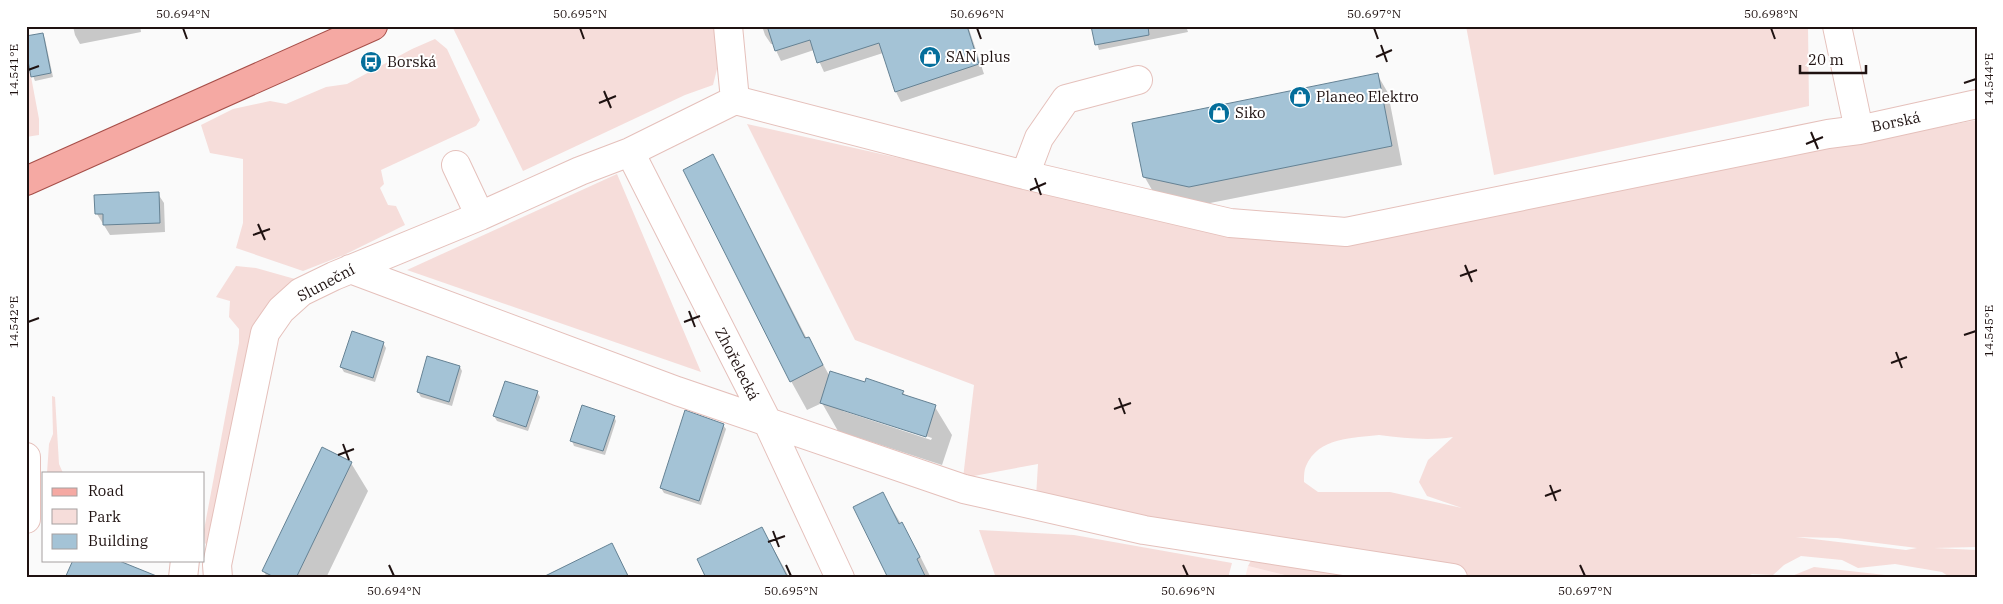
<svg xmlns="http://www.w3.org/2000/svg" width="2003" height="604" font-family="'IBM Plex Serif',serif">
<rect width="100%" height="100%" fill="#fafafa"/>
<path fill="#feebe9" d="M 1248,566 L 1297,578 L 1245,578 Z"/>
<path fill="#f6ddda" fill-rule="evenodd" d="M 452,26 L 716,26 L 717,69 L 713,85 L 685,95 L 523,171 Z
M 1466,26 L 1808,26 L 1809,106 L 1494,175 Z
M 435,39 L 447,49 L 480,120 L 476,126 L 381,170 L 384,184 L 380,188 L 388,205 L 396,206 L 405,225 L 344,255 L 303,271 L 236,248 L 243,223 L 243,159 L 210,153 L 201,125 L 233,109 L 270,101 L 286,104 L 326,87 L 347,84 L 412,49 Z
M 26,50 L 39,119 L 39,135 L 26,137 Z
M 1977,120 L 1977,547 L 1934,548 L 1977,550 L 1977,578 L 1951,578 L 1942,572 L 1895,564 L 1858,568 L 1842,560 L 1801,556 L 1784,565 L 1773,575 L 1752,574 L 1743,578 L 1297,578 L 1248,566 L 1258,548 L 1036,497 L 1038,464 L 963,478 L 974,385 L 855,340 L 747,124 L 1042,190 L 1346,243 L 1538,203 ZM 1379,435 C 1404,438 1428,441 1453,437 L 1428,460 L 1419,482 L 1427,496 L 1462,508 L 1390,492 L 1318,492 L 1304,482 C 1304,477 1304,470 1306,466 C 1318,437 1354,438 1379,435 ZM 1796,537 L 1837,538 L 1917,548 L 1906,550 Z
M 617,174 L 701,372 L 407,270 Z
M 236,266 L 256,268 L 295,279 C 275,294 261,312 250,334 L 212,539 L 205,544 L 204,530 L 239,343 L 239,329 L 229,317 L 230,301 L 216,297 Z
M 52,396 L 55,397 L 59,464 L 63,473 L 47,473 L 49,444 L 53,434 Z
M 979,530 L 1074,535 L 1232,563 L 1228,578 L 996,578 Z
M 1814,567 L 1912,578 L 1913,578 L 1787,578 Z"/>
<path fill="#0003" fill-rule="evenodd" d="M 73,26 L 140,26 L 141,32 L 80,44 L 75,35 Z
M 762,26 L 968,26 L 984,74 L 901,102 L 896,92 L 883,53 L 824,72 L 814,50 L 781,61 L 773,44 L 771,44 L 765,35 Z
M 1092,26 L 1186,26 L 1188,32 L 1099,50 Z
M 43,34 L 45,39 L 53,77 L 35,81 L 33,76 Z
M 1377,74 L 1388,93 L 1402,165 L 1200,205 L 1155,195 L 1144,176 Z
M 712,156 L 728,184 L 807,339 L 809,338 L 830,377 L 903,392 L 906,397 L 935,407 L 952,435 L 942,465 L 838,431 L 822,403 L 807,410 L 791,381 ZM 843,409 L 932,438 L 931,440 L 843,411 Z
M 158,194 L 164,203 L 165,232 L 110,235 L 97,214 Z
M 383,343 L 386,348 L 375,382 L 344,372 L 341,367 Z
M 460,367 L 462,371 L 452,406 L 421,397 L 418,392 Z
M 537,392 L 540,397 L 528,431 L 497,421 L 494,416 Z
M 614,417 L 616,421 L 605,455 L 574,446 L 572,441 Z
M 723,425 L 726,429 L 701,505 L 664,493 L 661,488 Z
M 351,463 L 368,491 L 326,578 L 267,578 L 264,571 Z
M 883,494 L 918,552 L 931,578 L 890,578 Z
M 762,528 L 788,575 L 782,578 Z
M 611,545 L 630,578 L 549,578 Z
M 114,560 L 157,578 L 67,578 Z"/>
<path fill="#a4c3d6" stroke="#658294" d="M 767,26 L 967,26 L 979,64 L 895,92 L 879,43 L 817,63 L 810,40 L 775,51 Z
M 1091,26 L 1148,26 L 1149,35 L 1095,45 Z
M 43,33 L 51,73 L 31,77 L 26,50 L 26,36 Z
M 1378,73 L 1392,146 L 1189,187 L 1143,177 L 1132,123 Z
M 713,154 L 805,338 L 809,337 L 823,365 L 790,382 L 683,170 Z
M 159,192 L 160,223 L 103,225 L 103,214 L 95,214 L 94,195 Z
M 352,331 L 384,342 L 373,378 L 340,367 Z
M 427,356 L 460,366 L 449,402 L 417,392 Z
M 830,371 L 865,382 L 866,378 L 904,391 L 902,394 L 936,405 L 926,437 L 820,403 Z
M 505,381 L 538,391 L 526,427 L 493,416 Z
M 582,405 L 615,416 L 603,451 L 570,441 Z
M 685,410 L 724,424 L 699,501 L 660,488 Z
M 322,447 L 352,462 L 296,578 L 276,578 L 262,571 Z
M 883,492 L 899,524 L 902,522 L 920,557 L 917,559 L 926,578 L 888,578 L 853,507 Z
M 762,527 L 788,578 L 706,578 L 697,559 Z
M 612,543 L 629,578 L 541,578 Z
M 73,560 L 117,560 L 159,577 L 65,578 Z"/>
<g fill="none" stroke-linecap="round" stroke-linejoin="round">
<g stroke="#e5c0bb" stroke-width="30">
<path id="minor" d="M 728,26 L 735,100
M 1837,26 L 1859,130
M 630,152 L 767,421 L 840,578
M 456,165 L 480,216
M 1025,175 L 1039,138 L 1066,99 L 1138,80
M 350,269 L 677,391 L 964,489 L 1144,530 L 1453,578
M 26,457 L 26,519
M 183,578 L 185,560
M 218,578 L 217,565 L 265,333 L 281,310 L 301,292 L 334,276 L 480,216 L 580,171 L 630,152 L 735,100 L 1025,175 L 1230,223 L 1346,232 L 1828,134 L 1859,130 L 1977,104"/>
</g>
<g stroke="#a64e48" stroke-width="30">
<path id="major" d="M 26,181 L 373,26"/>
</g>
<use href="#minor" stroke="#fff" stroke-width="28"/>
<use href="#major" stroke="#f5a9a3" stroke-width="28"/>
</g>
<path fill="none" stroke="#1f1211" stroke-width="2" d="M 183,28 L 187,39M 580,28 L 584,39M 977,28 L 981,39M 1374,28 L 1378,39M 1771,28 L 1775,39M 1381,45 L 1387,62M 1376,57 L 1392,50M 28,70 L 39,66M 1964,83 L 1976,79M 604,91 L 611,108M 599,103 L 616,96M 1811,132 L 1818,149M 1806,144 L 1823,137M 1035,178 L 1041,195M 1030,190 L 1046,183M 258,224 L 265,240M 253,235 L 270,229M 1465,265 L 1472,282M 1460,276 L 1477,270M 689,311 L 695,327M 28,322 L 39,318M 684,322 L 700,316M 1964,335 L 1976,331M 1896,352 L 1902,368M 1891,363 L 1907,357M 1119,398 L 1125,414M 1114,409 L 1131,403M 343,444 L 349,460M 338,455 L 354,449M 1550,485 L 1556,501M 1545,496 L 1561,490M 773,531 L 779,547M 768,542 L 785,536M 389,565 L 394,576M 786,565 L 791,576M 1183,565 L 1188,576M 1580,565 L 1585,576"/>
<defs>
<g id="shop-disc" transform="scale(1.125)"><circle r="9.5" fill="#046e9b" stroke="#fff"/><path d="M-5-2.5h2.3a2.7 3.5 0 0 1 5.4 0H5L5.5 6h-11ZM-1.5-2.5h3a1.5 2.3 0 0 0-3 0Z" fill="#fff"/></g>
<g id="bus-disc" transform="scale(1.125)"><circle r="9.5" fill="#046e9b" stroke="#fff"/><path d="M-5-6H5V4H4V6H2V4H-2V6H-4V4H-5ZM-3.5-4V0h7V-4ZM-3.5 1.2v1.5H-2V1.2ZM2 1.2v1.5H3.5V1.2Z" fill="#fff"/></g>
</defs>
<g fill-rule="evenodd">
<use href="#shop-disc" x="930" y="57"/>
<use href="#bus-disc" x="371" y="62"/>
<use href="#shop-disc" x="1300" y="97"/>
<use href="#shop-disc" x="1219" y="113"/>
</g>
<g text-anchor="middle" stroke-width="4" stroke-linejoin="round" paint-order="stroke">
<g font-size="15" fill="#1f1211" stroke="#fff" text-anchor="start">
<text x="946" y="62">SAN plus</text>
<text x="387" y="67">Borská</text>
<text x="1316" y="102">Planeo Elektro</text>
<text x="1235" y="118">Siko</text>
</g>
<g font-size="15" fill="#1f1211" stroke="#fff">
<text transform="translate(1896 122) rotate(-12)" y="5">Borská</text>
<text transform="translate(326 283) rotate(-28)" y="5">Sluneční</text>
<text transform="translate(737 364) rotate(63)" y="5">Zhořelecká</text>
</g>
</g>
<rect width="2003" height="604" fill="none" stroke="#ffffff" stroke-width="55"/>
<rect x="42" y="472" width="162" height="90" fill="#ffffff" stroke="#a5a0a0"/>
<rect x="52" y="488" width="25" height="8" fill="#f5a9a3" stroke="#a5a0a0"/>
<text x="88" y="496" font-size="15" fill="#1f1211">Road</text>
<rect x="52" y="509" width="25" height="15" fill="#f6ddda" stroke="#a5a0a0"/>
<text x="88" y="522" font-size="15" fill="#1f1211">Park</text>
<rect x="52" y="534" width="25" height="15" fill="#a4c3d6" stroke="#a5a0a0"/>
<text x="88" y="546" font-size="15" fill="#1f1211">Building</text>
<path d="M1800 65v8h66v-8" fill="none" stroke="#1f1211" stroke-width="2.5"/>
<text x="1808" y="65" font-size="15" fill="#1f1211" stroke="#ffffff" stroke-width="4" paint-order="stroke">20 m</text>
<rect x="28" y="28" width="1948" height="548" fill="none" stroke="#1f1211" stroke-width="2"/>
<g font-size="12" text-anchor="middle" fill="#1f1211">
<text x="183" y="18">50.694°N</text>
<text x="580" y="18">50.695°N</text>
<text x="977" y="18">50.696°N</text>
<text x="1374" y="18">50.697°N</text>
<text x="1771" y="18">50.698°N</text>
<text transform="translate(14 70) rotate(-90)" y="4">14.541°E</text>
<text transform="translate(1989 79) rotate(-90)" y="4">14.544°E</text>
<text transform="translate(14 322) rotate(-90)" y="4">14.542°E</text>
<text transform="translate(1989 331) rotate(-90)" y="4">14.545°E</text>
<text x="394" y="595">50.694°N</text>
<text x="791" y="595">50.695°N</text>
<text x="1188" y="595">50.696°N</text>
<text x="1585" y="595">50.697°N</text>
</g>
</svg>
